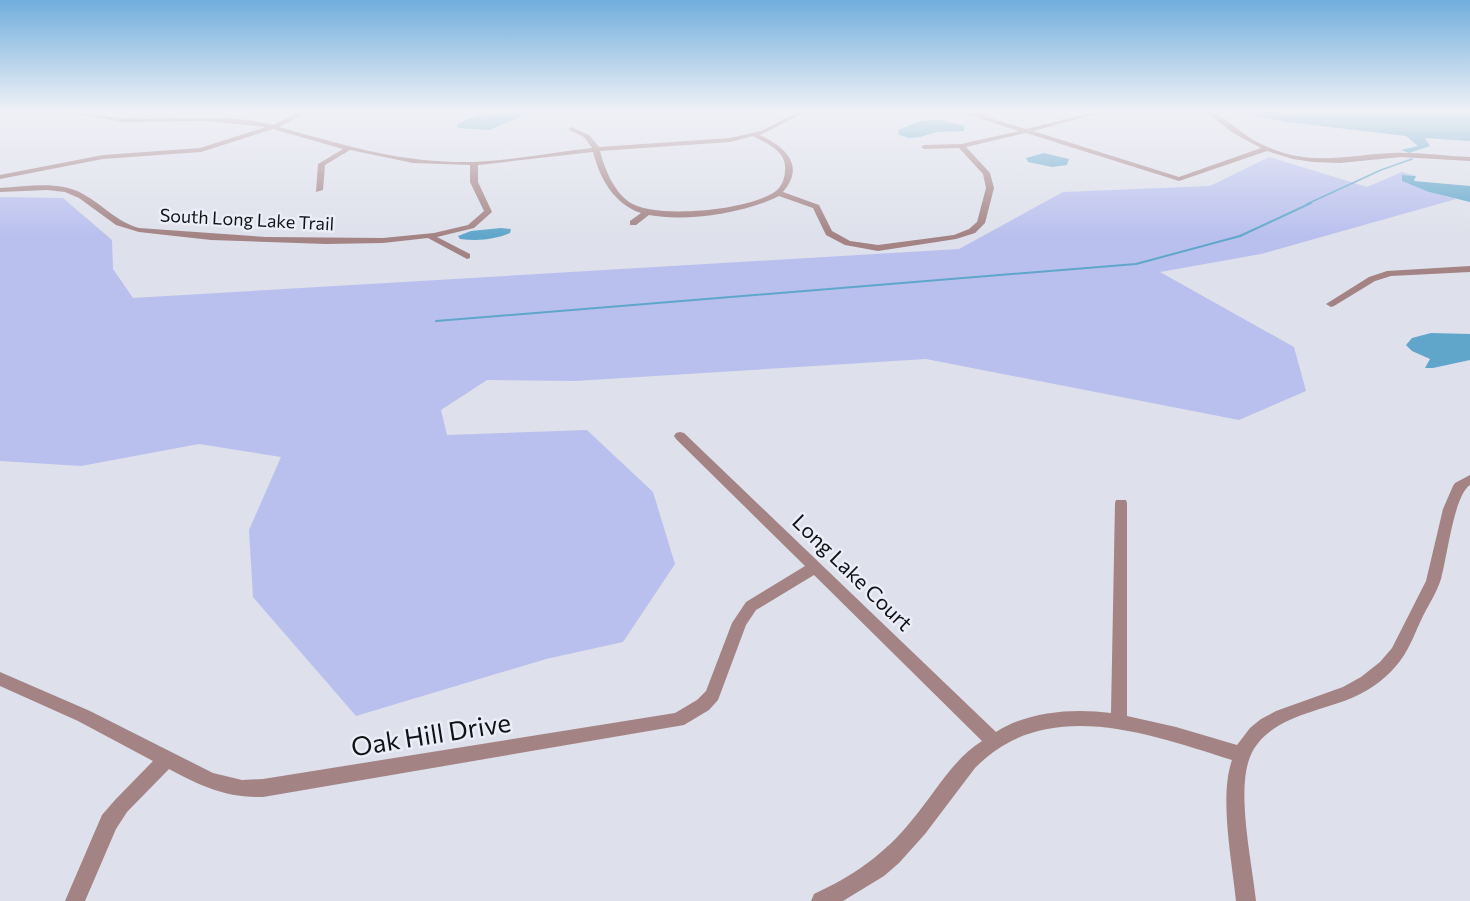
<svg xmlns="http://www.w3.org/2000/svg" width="1470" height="901" font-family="Commissioner,sans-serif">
<rect width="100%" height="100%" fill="#dee0eb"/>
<path fill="#b9c0ee" d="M 1269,157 L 1367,187 L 1402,172 L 1416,176 L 1402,175 L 1429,192 L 1456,199 L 1261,254 L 1160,272 L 1294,347 L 1306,391 L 1239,420 L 926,359 L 575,381 L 487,380 L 441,410 L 447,435 L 587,430 L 653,492 L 675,564 L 623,642 L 546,659 L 356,716 L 253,597 L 249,530 L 281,457 L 199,444 L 81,466 L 0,461 L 0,197 L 63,198 L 112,240 L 113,269 L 133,298 L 959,249 L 1063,192 L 1210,186 Z"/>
<path fill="#60a6cb" d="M 509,110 L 538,110 L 489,130 L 458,128 L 457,125 L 467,119 Z
M 1228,110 L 1470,110 L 1470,141 L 1425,138 L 1430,146 L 1409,153 L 1401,150 L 1418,146 L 1406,136 L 1287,122 Z
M 939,120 L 965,126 L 964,131 L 937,132 L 920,137 L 909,138 L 899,135 L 898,130 L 921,121 Z
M 1044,153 L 1069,159 L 1067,165 L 1052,167 L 1028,162 L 1026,158 Z
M 1402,175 L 1416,176 L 1414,181 L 1470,186 L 1470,202 L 1429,192 L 1402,181 Z
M 501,228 L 511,229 L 510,233 C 493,240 478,241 460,239 L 458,236 L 471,231 Z
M 1431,333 L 1470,334 L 1470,360 L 1433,368 L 1425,368 L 1430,359 L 1412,351 L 1406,345 L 1412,338 Z"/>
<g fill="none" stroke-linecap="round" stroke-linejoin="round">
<path stroke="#60a6cb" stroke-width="1.5" d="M 1307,204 L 1381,170 L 1412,159"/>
<path stroke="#60a6cb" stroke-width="2" d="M 436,321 L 1136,264 L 1240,236 L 1311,203"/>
<path fill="#a38384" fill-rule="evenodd" d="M 54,110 C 77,110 100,117 123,118 C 173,121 224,112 273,125 L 304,110 L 312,110 L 279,127 C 336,143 395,161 455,162 C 500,163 547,153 592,148 L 584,137 L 569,130 L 569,128 L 571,127 L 589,135 L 599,147 L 730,138 L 761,131 L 802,110 L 810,110 L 760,135 C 785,147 806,165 783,192 L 819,205 L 832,231 L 850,241 L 878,245 L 954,235 L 969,229 L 977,222 L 986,188 L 983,174 L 959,148 L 924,149 L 921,147 L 924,145 L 961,144 L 1019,131 L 953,110 C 961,110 970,114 978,113 C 990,113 1002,110 1014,110 L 983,116 L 1026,129 L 1102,110 L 1112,110 L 1033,131 L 1179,177 L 1261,148 L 1233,133 L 1204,110 C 1216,110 1238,130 1250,138 C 1264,146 1280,153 1297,156 C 1329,162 1360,154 1392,153 C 1418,152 1444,156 1470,157 L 1470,161 L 1401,157 L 1340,163 L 1313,162 L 1293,159 L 1267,151 L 1179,181 L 1026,133 L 966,147 L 990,173 L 994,188 L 985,223 L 975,233 L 956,239 L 878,251 L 845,245 L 826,235 L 813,208 L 779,196 C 745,213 687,222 649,215 L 636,225 L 630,225 L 630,221 L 641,213 C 614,204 600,179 593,152 L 478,165 L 478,182 L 492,212 L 474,228 L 437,237 L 470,254 L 470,258 L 467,259 L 428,238 L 383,243 L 326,244 L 211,240 L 139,232 L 116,225 L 79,198 L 65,192 L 47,190 L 0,192 L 0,188 C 27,187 58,180 83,194 C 103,205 117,222 139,228 L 266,237 L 383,238 L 434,233 L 468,225 L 484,211 L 470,182 L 470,165 L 413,163 L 350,150 L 325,165 L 323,190 L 316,192 L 318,164 L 343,149 L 273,129 L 201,152 L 103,159 L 0,179 L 0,175 L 103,155 L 200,148 L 266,127 L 208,121 L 123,122 ZM 753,136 C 767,144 787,151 785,170 C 785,178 782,186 776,191 C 751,210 656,220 629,202 C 613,190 605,170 600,151 L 730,142 Z
M 467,110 L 476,110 L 485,114 L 482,116 Z
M 1470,266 L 1470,272 L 1391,276 L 1375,281 L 1334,306 L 1331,307 L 1326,304 L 1369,277 L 1387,271 Z
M 680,432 L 684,433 L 996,732 C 1028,711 1074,708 1111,713 L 1115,503 L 1116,500 L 1126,500 L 1127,503 L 1127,716 L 1176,727 L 1237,745 L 1250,728 L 1261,719 L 1276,711 L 1343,687 L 1361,677 L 1380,662 L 1392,648 L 1426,581 L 1443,509 L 1453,486 L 1455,483 L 1470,475 L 1470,485 C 1454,495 1447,558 1441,579 C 1437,592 1429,604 1423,616 C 1416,630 1410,648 1400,661 C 1388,677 1372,689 1354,697 C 1320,712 1266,717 1250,757 C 1236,791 1252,862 1256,901 L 1236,901 C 1232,861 1219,797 1232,760 C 1149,734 1046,695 975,768 L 925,834 L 899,863 L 884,876 L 843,901 L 811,901 L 814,894 C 853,876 885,854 912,820 C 935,793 952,760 982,741 L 814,575 L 756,610 L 746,625 L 718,700 L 709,710 L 684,725 L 263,797 C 226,798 201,786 169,769 L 127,812 L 116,829 L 85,901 L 65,901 L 102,815 L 115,800 L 153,761 L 78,721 L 0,686 L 0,672 L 90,711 L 213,773 L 242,780 L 263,779 L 675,713 L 697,700 L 706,691 L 732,623 L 746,602 L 805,566 L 676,439 L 674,436 L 676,433 Z"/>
</g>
<linearGradient id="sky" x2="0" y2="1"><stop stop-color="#71aedc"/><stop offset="0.47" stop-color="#f0f1f6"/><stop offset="1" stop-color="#f0f1f6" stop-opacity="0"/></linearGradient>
<rect width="1470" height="236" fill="url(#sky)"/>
<g text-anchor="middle" stroke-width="5" stroke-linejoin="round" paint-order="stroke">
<g font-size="18" fill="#111216" stroke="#ebedf8">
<text transform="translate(247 220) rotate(3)" y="6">South Long Lake Trail</text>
</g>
<g font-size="21" fill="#111216" stroke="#ebedf8">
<text transform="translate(852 573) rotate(44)" y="7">Long Lake Court</text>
</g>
<g font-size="26" fill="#111216" stroke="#ebedf8">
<text transform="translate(431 735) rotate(-9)" y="9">Oak Hill Drive</text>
</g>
</g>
</svg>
